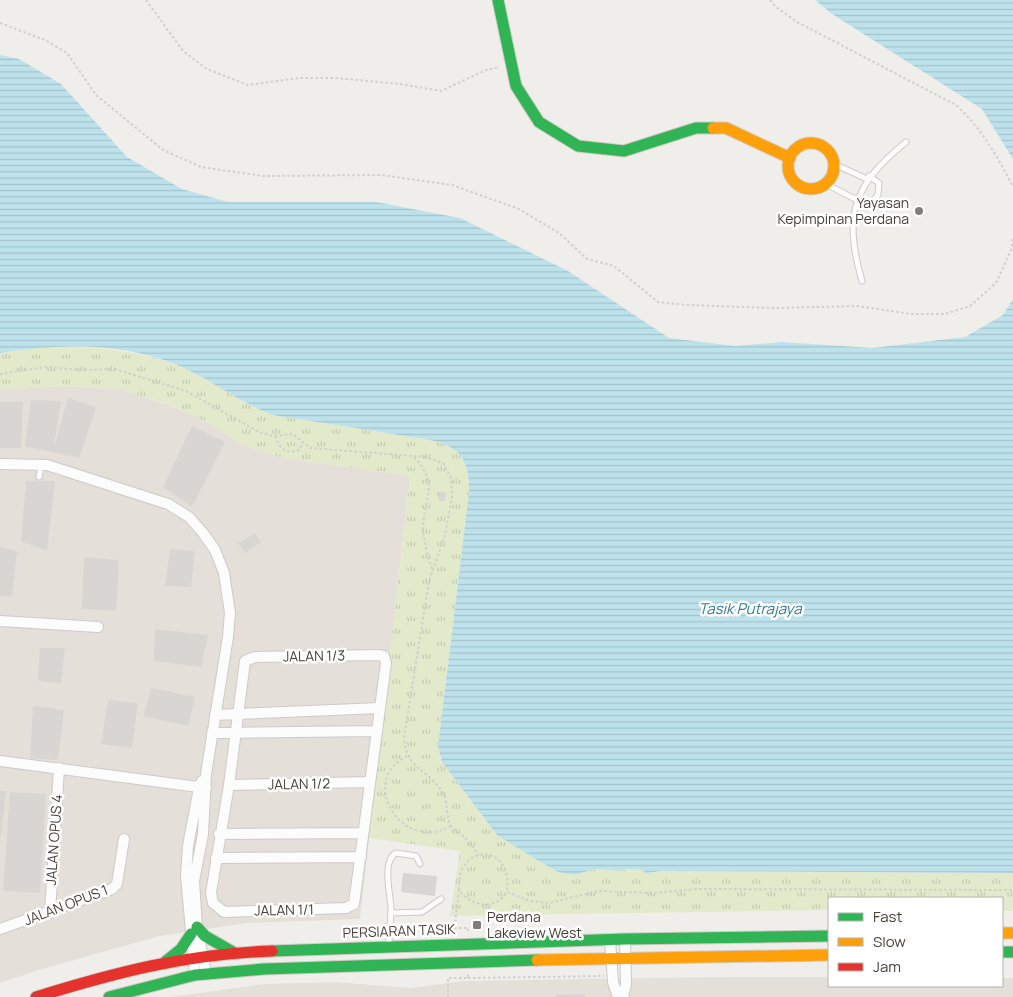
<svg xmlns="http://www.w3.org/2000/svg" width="1013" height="997" font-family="Manrope,sans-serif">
<defs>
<pattern id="park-tufts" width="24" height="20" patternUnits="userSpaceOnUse" patternTransform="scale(1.25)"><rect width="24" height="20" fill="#e3eacc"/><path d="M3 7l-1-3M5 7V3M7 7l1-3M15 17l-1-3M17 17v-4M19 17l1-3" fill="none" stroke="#c4cab0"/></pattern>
<pattern id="water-rules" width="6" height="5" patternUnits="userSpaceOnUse" patternTransform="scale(1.25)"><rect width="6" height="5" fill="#bee2ec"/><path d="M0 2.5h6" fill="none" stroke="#a5c3cb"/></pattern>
</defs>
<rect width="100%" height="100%" fill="#f0eeeb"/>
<path fill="#e4dfd9" d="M 61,386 L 120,389 L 174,407 L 205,421 L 243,445 L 283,458 L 410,476 L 360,919 L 247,923 L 160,936 L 42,969 L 0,983 L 0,390 Z
M 729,977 L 829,977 L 829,986 L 1002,986 L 1002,978 L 1013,978 L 1013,997 L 170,997 L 265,984 L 335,982 L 410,988 L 464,981 Z"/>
<path fill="url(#park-tufts)" d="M 53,345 C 99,348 146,350 188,370 C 217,384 243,404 273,415 L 430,440 C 461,446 470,462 469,493 L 438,746 L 442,762 L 497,835 L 537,860 L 558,872 L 574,875 L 595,869 L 619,871 L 626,869 L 642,870 L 647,873 L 661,871 L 1013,873 L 1013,911 L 1002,911 L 1002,898 L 829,898 L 829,910 L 450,916 L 460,851 L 369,838 L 410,476 L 283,458 L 243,445 L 205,421 L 170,405 L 120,389 L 61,386 L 0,390 L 0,353 Z"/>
<path fill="url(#water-rules)" d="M 815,0 L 1013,0 L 1013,159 L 982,109 L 832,14 Z
M 0,55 L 19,59 L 61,84 L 127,157 L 182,189 L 228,202 L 376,202 L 460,218 L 568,271 L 669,338 L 735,346 L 782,342 L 872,348 L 965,337 L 1003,315 L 1013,299 L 1013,873 L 661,871 L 646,873 L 642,870 L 626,869 L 619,871 L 595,869 L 574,875 L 558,872 L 537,860 L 497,835 L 442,762 L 438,746 L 469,493 C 470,462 461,446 430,440 L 273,415 C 243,404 217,384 188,370 C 130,342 62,343 0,353 Z"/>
<path fill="#d9d5d2" d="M 68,398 L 96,407 L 79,458 L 25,446 L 31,400 L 61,401 L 53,451 Z
M 0,402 L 23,402 L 21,448 L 0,448 Z
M 192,426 L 225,442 L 192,507 L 163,487 Z
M 26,481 L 55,481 L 47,550 L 21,542 Z
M 439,492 L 446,492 L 445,501 L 439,501 Z
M 255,533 L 261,542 L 245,553 L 238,543 Z
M 0,547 L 17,551 L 12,597 L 0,596 Z
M 170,549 L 195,551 L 191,587 L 165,586 Z
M 84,557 L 119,560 L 116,611 L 82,609 Z
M 155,629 L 208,635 L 201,667 L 154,661 Z
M 40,648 L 65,648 L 61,683 L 38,681 Z
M 151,688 L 195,697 L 188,726 L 144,716 Z
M 108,700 L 138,703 L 132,748 L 101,744 Z
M 33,706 L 64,710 L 58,760 L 30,758 Z
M 0,791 L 6,791 L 1,837 L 0,837 Z
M 10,792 L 46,794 L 40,893 L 3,891 Z
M 403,873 L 437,876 L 435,896 L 401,892 Z
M 585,994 L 585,997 L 556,997 L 556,995 Z"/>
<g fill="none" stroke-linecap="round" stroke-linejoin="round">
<g stroke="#cdcac7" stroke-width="7">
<path id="lane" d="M 834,164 L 867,179
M 826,184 L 857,200
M 856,206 L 867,207 L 878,195 L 879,183 L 869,176
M 862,281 C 843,215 853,185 906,142
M 39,477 L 41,465
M 391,913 L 422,912 L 441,899
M 389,944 C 389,932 391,919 391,907 C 390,894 382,860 396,853 L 416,856 L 420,864"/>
</g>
<g stroke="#cdcac7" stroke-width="12">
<path id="street" d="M 0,464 L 47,465 L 168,504 L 189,517 L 203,533 L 215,550 L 224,573 L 230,613 L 228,637 L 206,774 L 203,834 L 194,881 L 197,927 L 206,973
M 0,621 L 98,627
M 380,655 L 384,656 L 386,663 L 354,904 L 346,908 L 224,912 L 213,903 L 211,893 L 229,785 L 245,661 L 255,657 Z
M 215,715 L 380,708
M 212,733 L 377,731
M 0,761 L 206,788
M 229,785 L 370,782
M 219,834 L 362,833
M 216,858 L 361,857
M 50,913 L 59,768
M 0,929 L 112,889 L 117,884 L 124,839
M 610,940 L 613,982 L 618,997
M 195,975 L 186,876 L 188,846 L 199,788 L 202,781
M 623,997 L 626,984 L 625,939"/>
</g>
<g stroke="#d1cbc4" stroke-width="13">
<path id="fast" d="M 498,0 L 516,86 L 539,122 L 578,146 L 624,151 L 696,128 L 713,128
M 197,927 L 205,936 L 233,952
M 272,951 L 625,939 L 829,936
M 1002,952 L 1013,952
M 166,961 L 181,949 L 191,934
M 109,997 L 195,975 L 264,969 L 537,960"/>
</g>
<g stroke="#d1cbc4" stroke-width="13">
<path id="slow" d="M 713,128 L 726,128 L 790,158
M788 166a23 23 0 1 1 46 0a23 23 0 1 1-46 0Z
M 1002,933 L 1013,933
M 537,960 L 829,955"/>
</g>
<g stroke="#d1cbc4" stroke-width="13">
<path id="jam" d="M 36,997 C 117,972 186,954 272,951"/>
</g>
<path stroke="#d1cecc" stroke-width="2" stroke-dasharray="2.5 2.5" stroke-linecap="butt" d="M 146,0 L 183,51 L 207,69 L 248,85 L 299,78 L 336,78 L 400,84 L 441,91 L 486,70 L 500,67
M 770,0 L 776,7 L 797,22 L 956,105 C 981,128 998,157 1013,187
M 0,23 L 45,40 L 67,53 L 96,95 L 163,150 L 201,167 L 263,176 L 381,175 L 452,185 L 519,209 L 559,233 L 587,259 L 614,266 L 658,302 L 687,305 L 775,308 L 858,306 L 911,314 L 945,314 L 970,306 L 996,283 L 1011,250 L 1013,238
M 0,374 L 45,367 L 82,370 L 115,369 L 186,391 L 259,432 L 273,436 L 293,434 L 310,448 L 413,456
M 275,436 C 279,448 286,455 299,450 L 303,444
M 432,569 C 428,556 424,543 423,530 C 423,497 441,485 413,456 L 425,457 L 443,463 L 451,478 L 452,497 L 445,535 L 429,581 L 404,738 C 406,769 429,770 443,793 C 449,804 445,818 452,827 C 455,831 460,834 464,837 C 469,842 474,849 479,855
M 407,756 C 357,780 402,854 451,826
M 459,890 C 455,844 513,841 507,891
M 454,928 L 468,928 L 468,931
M 454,932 L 459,890 C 472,907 494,911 507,892 L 530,901 L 549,903 L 599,891 L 654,893 L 696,889 L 1013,890
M 468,978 L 604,976
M 448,997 L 448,978 L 468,978 L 468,974"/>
<use href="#lane" stroke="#fdfcfc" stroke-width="5"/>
<use href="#street" stroke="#fdfcfc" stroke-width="10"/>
<use href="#fast" stroke="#30b455" stroke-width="11"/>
<use href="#slow" stroke="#ff9f0a" stroke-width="11"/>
<use href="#jam" stroke="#e5322d" stroke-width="11"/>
</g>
<g fill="#827c76" stroke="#fff" stroke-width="2">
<circle cx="919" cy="211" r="5"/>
<rect x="472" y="920" width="10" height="10" rx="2.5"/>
</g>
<g text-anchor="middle" stroke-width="5" stroke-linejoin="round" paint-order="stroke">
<g font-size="14" fill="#473e37" stroke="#fff" text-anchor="end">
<text x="909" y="208">Yayasan<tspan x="909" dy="16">Kepimpinan Perdana</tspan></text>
<text x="487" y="922" text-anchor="start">Perdana<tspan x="487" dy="16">Lakeview West</tspan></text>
</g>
<g font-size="14" fill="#473e37" stroke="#fff">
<text transform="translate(314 656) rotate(-1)" y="5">JALAN 1/3</text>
<text transform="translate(299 784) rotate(-1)" y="5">JALAN 1/2</text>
<text transform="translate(54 840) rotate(-86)" y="5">JALAN OPUS 4</text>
<text transform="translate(66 905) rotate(-21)" y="5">JALAN OPUS 1</text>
<text transform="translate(284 910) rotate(-1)" y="5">JALAN 1/1</text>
<text transform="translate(399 931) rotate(-2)" y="5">PERSIARAN TASIK</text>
</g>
<g font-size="15" font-style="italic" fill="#307e96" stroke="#fff">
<text x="750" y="614">Tasik Putrajaya</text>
</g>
</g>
<rect x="828" y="897" width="175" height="90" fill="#ffffff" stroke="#b5b2af"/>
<rect x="838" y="913" width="25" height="8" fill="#30b455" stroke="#b5b2af"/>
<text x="873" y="922" font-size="15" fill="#473e37">Fast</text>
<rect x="838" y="938" width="25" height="8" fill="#ff9f0a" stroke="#b5b2af"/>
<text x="873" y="947" font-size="15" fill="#473e37">Slow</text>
<rect x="838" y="963" width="25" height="8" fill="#e5322d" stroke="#b5b2af"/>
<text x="873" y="972" font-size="15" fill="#473e37">Jam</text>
</svg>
